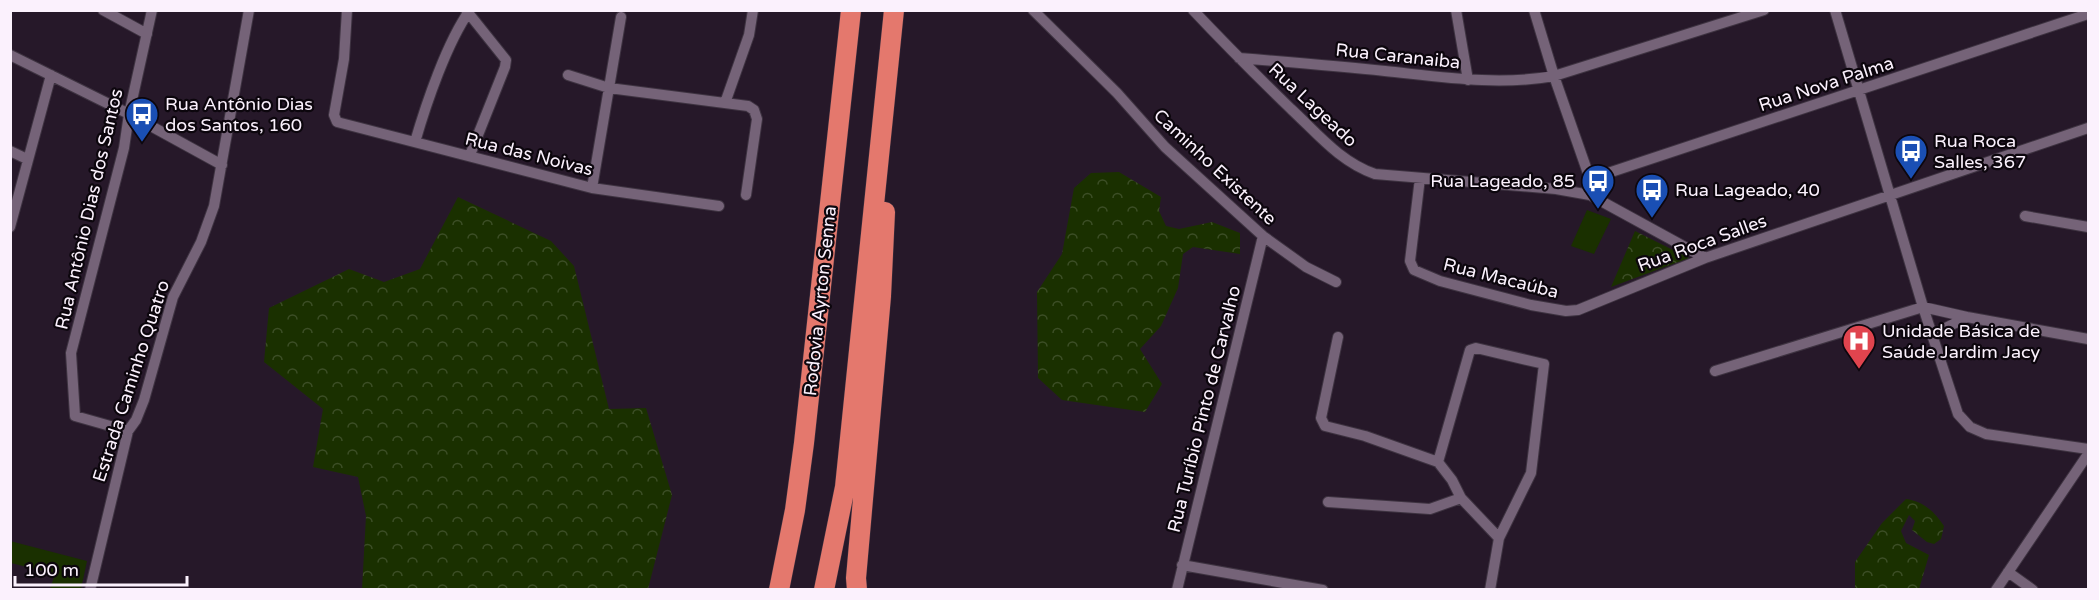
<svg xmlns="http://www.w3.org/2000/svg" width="2099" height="600" font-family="'Varela Round',sans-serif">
<defs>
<pattern id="forest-crowns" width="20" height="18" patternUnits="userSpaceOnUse" patternTransform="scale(1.5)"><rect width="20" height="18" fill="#1a3000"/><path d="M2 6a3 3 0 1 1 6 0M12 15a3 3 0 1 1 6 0" fill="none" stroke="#3c4e26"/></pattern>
</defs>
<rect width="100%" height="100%" fill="#261829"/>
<path fill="#1a3000" d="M 1587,210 L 1611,219 L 1594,254 L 1571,246 Z
M 10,541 L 87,561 L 81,589 L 50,589 L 55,574 L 11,563 Z"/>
<path fill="url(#forest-crowns)" d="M 1119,172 L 1161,197 L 1159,211 L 1166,226 L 1179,229 L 1212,222 L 1240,233 L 1240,254 L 1193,247 L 1183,254 L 1178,288 L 1161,326 L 1140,349 L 1162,384 L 1145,412 L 1062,400 L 1038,378 L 1037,292 L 1062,254 L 1074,188 L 1091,173 Z
M 458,197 L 551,241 L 574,266 L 609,409 L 646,408 L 672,495 L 648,589 L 362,589 L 366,516 L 358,477 L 313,467 L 323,409 L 264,362 L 269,308 L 349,269 L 384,282 L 420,269 Z
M 1635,231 L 1689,258 L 1611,287 Z
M 1906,499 C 1923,501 1935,512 1944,526 L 1941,539 L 1934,544 L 1927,542 L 1912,530 L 1915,521 L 1909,515 L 1901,531 L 1906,543 L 1929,555 L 1919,589 L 1855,589 L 1855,562 L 1882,523 Z"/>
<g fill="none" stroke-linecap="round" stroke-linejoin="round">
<g stroke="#3e3341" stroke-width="12">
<path id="street" d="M 103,10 L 147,34
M 347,10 L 344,59 L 334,115 L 337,122 L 592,188 L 719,206
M 466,10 L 506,60 L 505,67 L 470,155
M 1033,10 L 1117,93 L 1165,147 L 1263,236 L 1306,267 L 1336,282
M 1193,10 C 1225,44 1258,77 1291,109 C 1317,133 1340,162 1375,174 L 1556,189 L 1590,195 L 1705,258
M 1456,10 L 1468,80
M 1534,10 L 1554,76 L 1590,179
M 1835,10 L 1923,307 L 1958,414 L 1970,427 L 1986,434 L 2088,449
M 10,55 L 129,114 L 222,165
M 1239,58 C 1288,62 1337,66 1385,71 C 1442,77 1498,86 1554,76 L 1764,10
M 568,75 L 609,88 L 748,106 L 754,110 L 757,119 L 746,195
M 725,103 L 749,35 L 753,10
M 415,142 C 426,104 447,42 470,10
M 10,151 L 27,159
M 1420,178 L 1410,261 L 1414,270 L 1440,281 L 1531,305 L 1566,311 L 1578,310 L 1705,258 L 2088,128
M 592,188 L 621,17
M 1590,195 L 1590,179 L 2088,14
M 2025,216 L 2088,227
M 10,227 L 51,75
M 1932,335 L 1967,317
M 1338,337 L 1321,418 L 1325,426 L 1365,436 L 1438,462 L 1452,480 L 1461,498 L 1499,538
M 1715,371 L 1923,307 L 1967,317 L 2088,339
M 128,431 L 75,416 L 71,353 L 124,148 L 129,114 L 152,10
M 1438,462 L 1470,350 L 1476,348 L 1544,364 L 1531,473 L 1499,538 L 1490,590
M 1328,502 L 1430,509 L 1461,498
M 1182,565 L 1323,590
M 2008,572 L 2033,590
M 90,590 L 128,431 L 136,420 L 144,400 L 173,297 L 201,242 L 214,206 L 249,10
M 1177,590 L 1263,236
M 1996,590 L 2088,454"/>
</g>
<g stroke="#3e3341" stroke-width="21">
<path id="highway" d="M 779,590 L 795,510 L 804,443 L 851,10
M 824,590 L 845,487 L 894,10
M 857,590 L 856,578 L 881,296 L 885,212"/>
</g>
<use href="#street" stroke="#756378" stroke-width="10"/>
<use href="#highway" stroke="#e4786d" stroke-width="20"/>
</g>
<defs>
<g id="bus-pin" transform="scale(1.725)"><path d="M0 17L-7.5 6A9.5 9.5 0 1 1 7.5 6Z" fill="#1a4fb4" stroke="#0c060d"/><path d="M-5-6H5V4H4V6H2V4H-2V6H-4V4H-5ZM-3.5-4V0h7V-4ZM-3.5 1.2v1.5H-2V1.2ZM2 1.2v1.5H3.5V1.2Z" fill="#fff"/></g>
<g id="hospital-pin" transform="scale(1.725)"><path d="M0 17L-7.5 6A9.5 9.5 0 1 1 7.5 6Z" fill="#e0444e" stroke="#0c060d"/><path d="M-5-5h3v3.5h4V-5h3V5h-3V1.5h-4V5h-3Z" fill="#fff"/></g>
</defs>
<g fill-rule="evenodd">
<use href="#bus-pin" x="142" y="114"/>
<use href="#bus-pin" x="1911" y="151"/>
<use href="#bus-pin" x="1598" y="181"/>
<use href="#bus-pin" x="1652" y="190"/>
<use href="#hospital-pin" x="1859" y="341"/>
</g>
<g text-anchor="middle" stroke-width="4.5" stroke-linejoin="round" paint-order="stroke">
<g font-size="18" fill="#fbf1fd" stroke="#0c060d">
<text transform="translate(1398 56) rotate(6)" y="6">Rua Caranaiba</text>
<text transform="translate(1826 84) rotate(-18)" y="6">Rua Nova Palma</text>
<text transform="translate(1313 105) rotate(43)" y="6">Rua Lageado</text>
<text transform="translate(529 154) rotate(14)" y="6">Rua das Noivas</text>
<text transform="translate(1215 167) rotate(43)" y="6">Caminho Existente</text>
<text transform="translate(89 209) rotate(-77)" y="6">Rua Antônio Dias dos Santos</text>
<text transform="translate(1702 243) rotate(-20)" y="6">Rua Roca Salles</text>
<text transform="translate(1501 278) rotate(14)" y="6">Rua Macaúba</text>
<text transform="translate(820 301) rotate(-84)" y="6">Rodovia Ayrton Senna</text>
<text transform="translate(131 381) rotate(-72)" y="6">Estrada Caminho Quatro</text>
<text transform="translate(1204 409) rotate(-76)" y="6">Rua Turíbio Pinto de Carvalho</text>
</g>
<g font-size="18" fill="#fbf1fd" stroke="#0c060d" text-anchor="start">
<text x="165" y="110">Rua Antônio Dias<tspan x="165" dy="21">dos Santos, 160</tspan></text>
<text x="1934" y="147">Rua Roca<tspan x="1934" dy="21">Salles, 367</tspan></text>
<text x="1575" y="187" text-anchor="end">Rua Lageado, 85</text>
<text x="1675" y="196">Rua Lageado, 40</text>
<text x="1882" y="337">Unidade Básica de<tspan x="1882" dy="21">Saúde Jardim Jacy</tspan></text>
</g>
</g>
<rect width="2099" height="600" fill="none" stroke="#fbf1fd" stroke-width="24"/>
<path d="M15 576v9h172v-9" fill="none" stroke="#fbf1fd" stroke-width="3"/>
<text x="24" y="576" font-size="18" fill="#fbf1fd" stroke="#0c060d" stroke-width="4.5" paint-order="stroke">100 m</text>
</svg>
